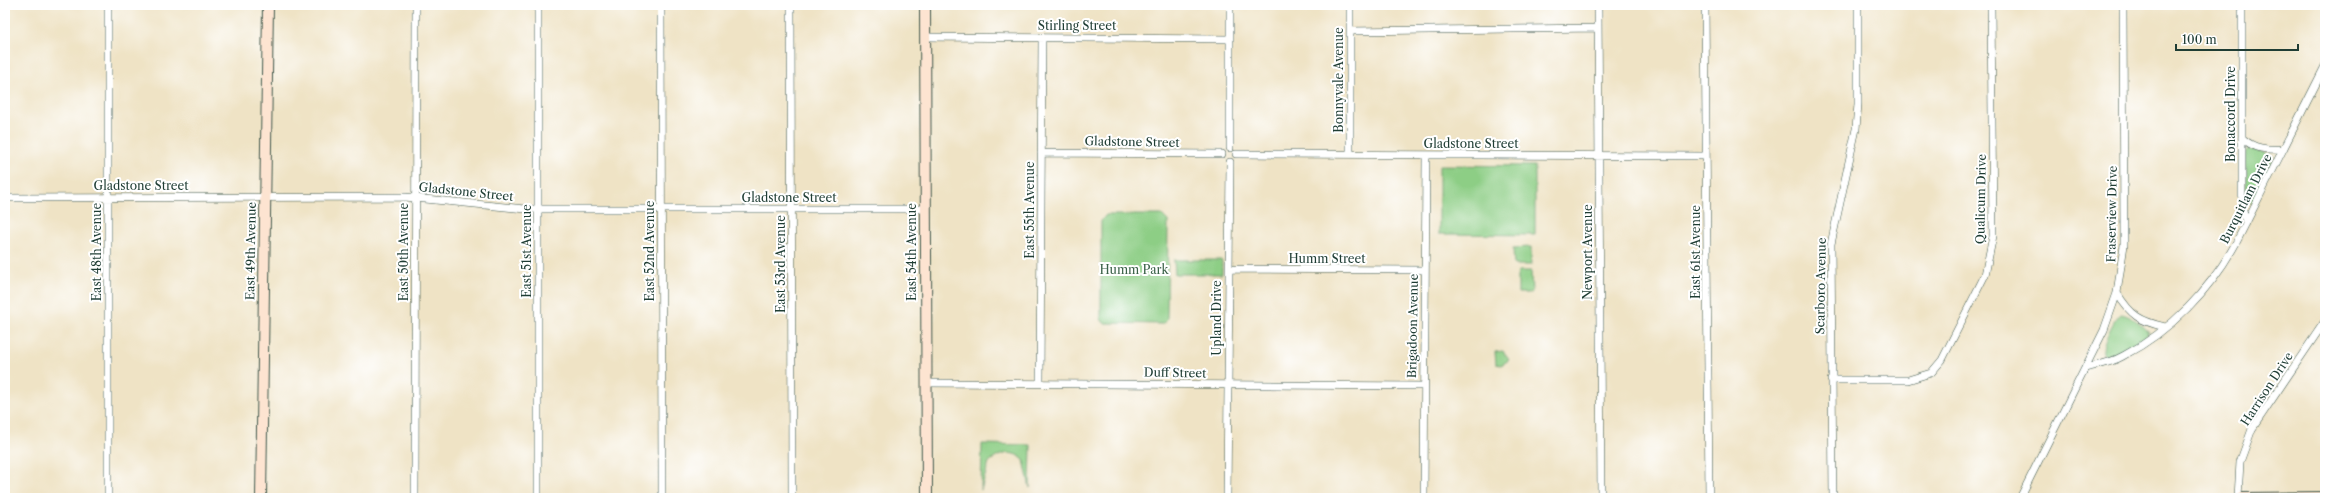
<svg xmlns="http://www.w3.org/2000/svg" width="2330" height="503" font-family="'Libre Caslon Text',serif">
<rect width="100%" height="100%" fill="#fff"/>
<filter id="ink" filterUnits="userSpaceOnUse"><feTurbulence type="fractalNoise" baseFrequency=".025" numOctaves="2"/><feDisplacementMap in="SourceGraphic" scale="8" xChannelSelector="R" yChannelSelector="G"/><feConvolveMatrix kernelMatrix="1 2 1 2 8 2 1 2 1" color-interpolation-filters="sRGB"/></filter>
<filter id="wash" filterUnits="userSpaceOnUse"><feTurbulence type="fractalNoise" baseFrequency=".012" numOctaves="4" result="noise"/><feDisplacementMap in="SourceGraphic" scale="16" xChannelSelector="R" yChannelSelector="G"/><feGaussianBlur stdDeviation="0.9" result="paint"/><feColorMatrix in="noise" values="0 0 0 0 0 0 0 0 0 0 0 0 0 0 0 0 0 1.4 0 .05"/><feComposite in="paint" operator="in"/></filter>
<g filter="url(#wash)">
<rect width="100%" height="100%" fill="#efe3c5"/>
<path fill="#8dce85" stroke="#56865c" d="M 2249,150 L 2270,154 L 2274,157 L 2254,201 L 2250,203 L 2246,202 L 2246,153 Z
M 1439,165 L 1535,166 L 1535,235 L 1439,234 Z
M 1106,215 L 1162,215 L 1168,221 L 1167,319 L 1163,324 L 1104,323 L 1101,319 L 1101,221 Z
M 1531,247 L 1531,265 L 1514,265 L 1513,248 Z
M 1174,260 L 1222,260 L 1222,274 L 1175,274 Z
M 1518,271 L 1531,271 L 1532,293 L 1518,293 Z
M 2120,314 C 2128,314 2147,326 2148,334 L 2145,338 L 2113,357 L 2107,358 L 2103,353 C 2101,347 2114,318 2120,314 Z
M 1503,351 L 1509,360 L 1501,365 L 1496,364 L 1495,352 Z
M 982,444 L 1031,445 L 1030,488 L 1024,460 C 1012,449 1001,453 989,462 L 981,490 Z"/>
</g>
<g filter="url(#ink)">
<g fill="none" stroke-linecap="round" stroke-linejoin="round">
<g stroke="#3e564a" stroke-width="8">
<path id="street" d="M 108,5 L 108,498
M 661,5 L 662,498
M 791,5 L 792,498
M 1350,5 L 1350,154
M 1598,5 L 1601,498
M 1705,5 L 1709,498
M 2242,5 L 2242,205 L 2246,223
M 1350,31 L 1598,28
M 925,37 L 1230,39
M 2242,138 C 2254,149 2267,150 2283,149
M 1230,148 L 1230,5
M 1041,153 L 1222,154
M 1236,154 L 1706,156
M 5,198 L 405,197 L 525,209 L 925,209
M 1229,269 L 1425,270
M 2117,293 C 2131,316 2140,321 2165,327
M 2085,368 C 2098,365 2111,363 2123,356 C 2171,331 2210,290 2236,243 L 2325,66
M 1831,380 L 1908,380 L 1931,373 L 1942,360 L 1985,275 L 1993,236 L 1991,5
M 926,383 L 1424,386
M 1040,383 L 1042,37
M 415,498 L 416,5
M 538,498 L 538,5
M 1227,498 L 1230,162
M 1424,498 L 1426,155
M 1833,498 L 1831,244 L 1856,129 L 1858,104 L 1858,5
M 2020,498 L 2104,330 L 2117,293 L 2124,245 L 2123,5
M 2238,498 L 2240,462 L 2252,429 L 2325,321"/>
</g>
<g stroke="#3e564a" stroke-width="12">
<path id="secondary" d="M 925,5 L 927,498
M 261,498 L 268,5
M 2242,498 L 2325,497"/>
</g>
<use href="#street" stroke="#fff" stroke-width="7"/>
<use href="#secondary" stroke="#fde4d1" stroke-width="10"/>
</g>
</g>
<g text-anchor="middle" stroke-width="4" stroke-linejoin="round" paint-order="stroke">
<g font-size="12" fill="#1f3d34" stroke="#fff">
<text x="1077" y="30">Stirling Street</text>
<text transform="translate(1339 80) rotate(-90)" y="4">Bonnyvale Avenue</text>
<text transform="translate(2231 114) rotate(-90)" y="4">Bonaccord Drive</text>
<text transform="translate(1132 142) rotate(1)" y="4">Gladstone Street</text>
<text x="1471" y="148">Gladstone Street</text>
<text x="141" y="190">Gladstone Street</text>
<text transform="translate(466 192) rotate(6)" y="4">Gladstone Street</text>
<text x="789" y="202">Gladstone Street</text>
<text transform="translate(1981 199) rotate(-89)" y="4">Qualicum Drive</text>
<text transform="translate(2246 199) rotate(-63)" y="4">Burquitlam Drive</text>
<text transform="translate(1030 210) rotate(-90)" y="4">East 55th Avenue</text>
<text transform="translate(2112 214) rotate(-89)" y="4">Fraserview Drive</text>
<text transform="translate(251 251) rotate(-89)" y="4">East 49th Avenue</text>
<text transform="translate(527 251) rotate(-90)" y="4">East 51st Avenue</text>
<text transform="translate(650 251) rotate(-90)" y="4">East 52nd Avenue</text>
<text transform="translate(97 252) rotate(-90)" y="4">East 48th Avenue</text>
<text transform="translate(404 252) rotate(-90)" y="4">East 50th Avenue</text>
<text transform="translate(912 252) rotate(-90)" y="4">East 54th Avenue</text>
<text transform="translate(1588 252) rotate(-90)" y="4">Newport Avenue</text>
<text transform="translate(1696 252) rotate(-90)" y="4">East 61st Avenue</text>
<text x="1327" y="263">Humm Street</text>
<text transform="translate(781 264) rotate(-90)" y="4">East 53rd Avenue</text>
<text transform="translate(1821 286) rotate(-89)" y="4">Scarboro Avenue</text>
<text transform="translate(1217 318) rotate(-90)" y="4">Upland Drive</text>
<text transform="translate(1413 326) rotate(-89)" y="4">Brigadoon Avenue</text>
<text transform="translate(1175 373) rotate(1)" y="4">Duff Street</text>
<text transform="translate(2267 389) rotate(-57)" y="4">Harrison Drive</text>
</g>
<g font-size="12" fill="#3a6148" stroke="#fff">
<text x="1134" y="274">Humm Park</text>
</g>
</g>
<rect width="2330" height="503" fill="none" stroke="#fff" stroke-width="20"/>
<path d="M2176 44v6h122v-6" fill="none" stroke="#1f3d34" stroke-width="2"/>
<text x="2182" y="44" font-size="12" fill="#1f3d34" stroke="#ffffff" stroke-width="3" paint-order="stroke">100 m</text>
</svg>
